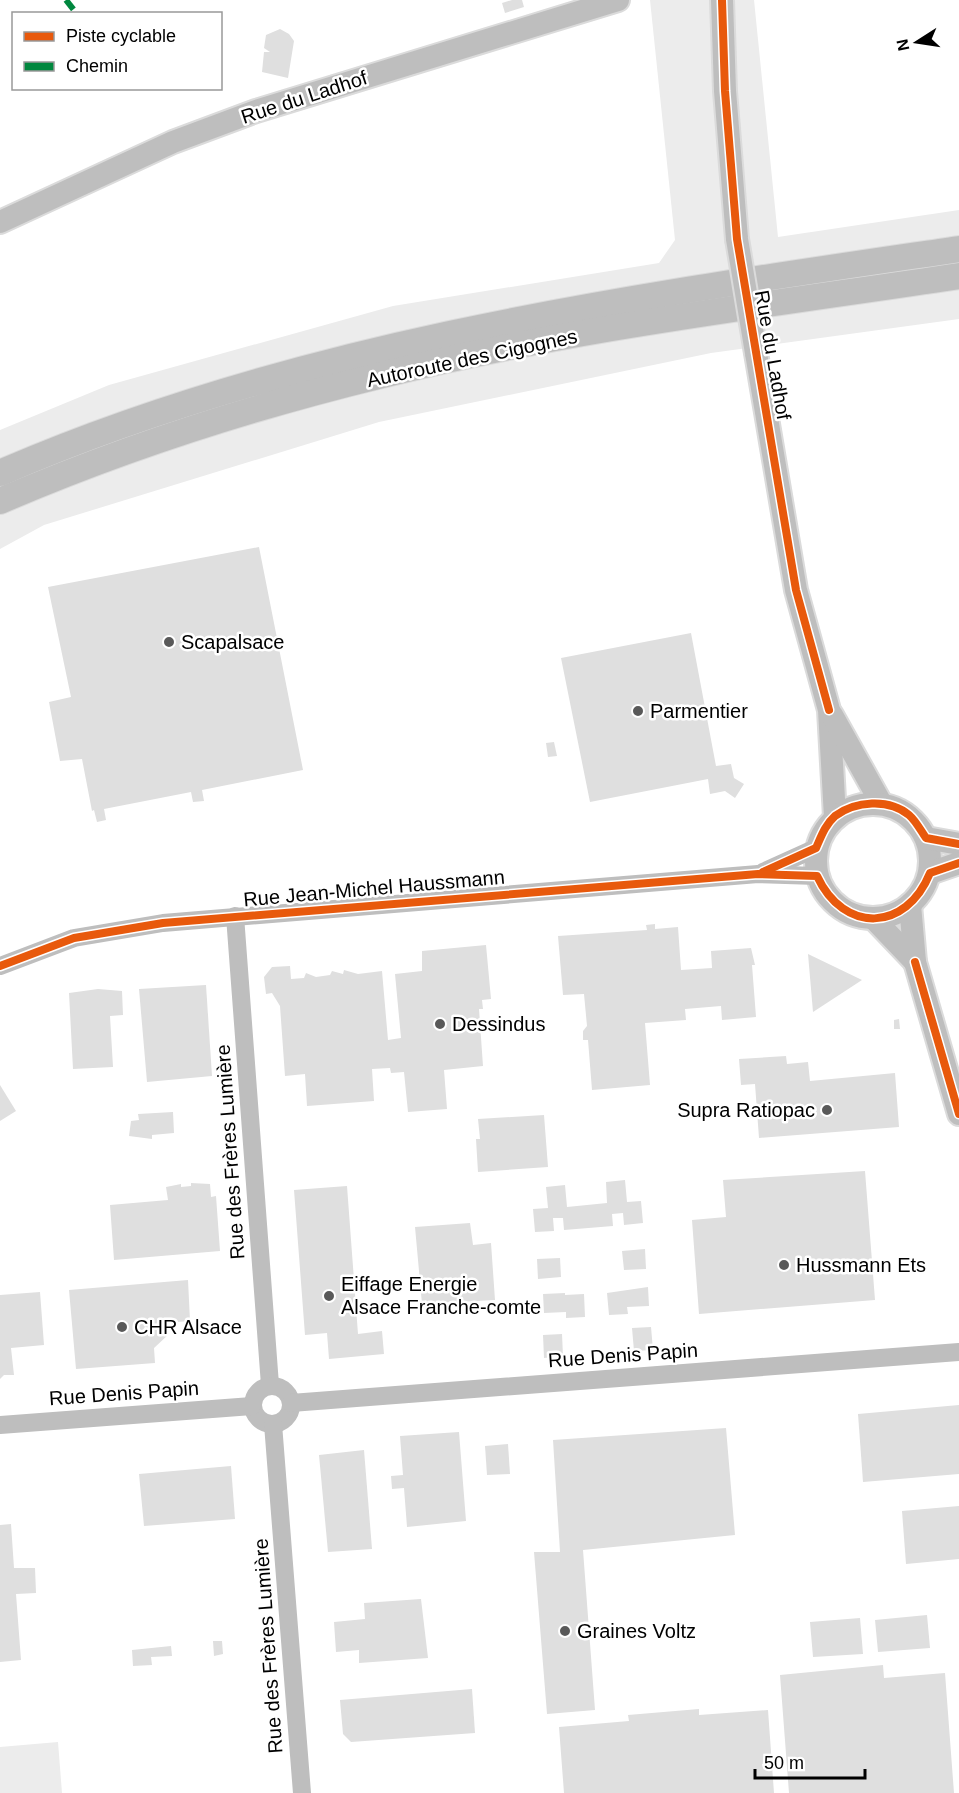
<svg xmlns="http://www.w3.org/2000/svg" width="959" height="1793" viewBox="0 0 959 1793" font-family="Helvetica,sans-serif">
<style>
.green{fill:#ececec}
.building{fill:#dfdfdf}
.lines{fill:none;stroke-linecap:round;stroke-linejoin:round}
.major-casing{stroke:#dbdbdb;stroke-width:26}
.highway-casing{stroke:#dbdbdb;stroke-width:28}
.minor{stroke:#bebebe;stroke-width:18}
.major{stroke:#bebebe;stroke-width:22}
.highway{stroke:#bebebe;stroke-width:26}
.major-bridge-casing{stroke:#dbdbdb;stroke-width:26;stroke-linecap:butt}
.major-bridge{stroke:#bebebe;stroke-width:22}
.quiet{stroke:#00873e;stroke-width:6;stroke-dasharray:12 6;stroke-linecap:butt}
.cycleway-casing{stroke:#fff;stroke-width:11}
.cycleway{stroke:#e8590c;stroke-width:8}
.poi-dot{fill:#595959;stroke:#fff;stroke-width:2}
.labels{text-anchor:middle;stroke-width:5;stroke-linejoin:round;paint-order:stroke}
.street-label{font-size:20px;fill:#000;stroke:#fff}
.poi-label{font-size:20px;fill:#000;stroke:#fff;text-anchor:start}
</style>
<rect width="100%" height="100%" fill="#fff"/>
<g class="green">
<path d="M650,0H754L778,237L959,210V319L711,353L379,422L44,525L0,549V430L109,385L393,306L659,263L675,240Z"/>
<path d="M58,1742L62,1793H0V1747Z"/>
</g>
<g class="building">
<path d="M512,0H522L524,7L505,13L502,3Z"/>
<path d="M280,29L289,34L294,41L288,78L262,72L264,52H270L264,48L266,35Z"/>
<path d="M259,547L303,770L202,790L204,801L193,802L191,792L104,809L106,820L97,822L94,810L92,811L82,759L60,761L49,702L71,697L48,587Z"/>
<path d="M691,633L716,766L731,764L734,778L744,784L735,798L725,791L710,794L708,779L590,802L561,658Z"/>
<path d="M554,742L557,756L548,757L546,743Z"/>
<path d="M655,924V929L678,927L681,970L712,968L711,951L751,948L755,965H752L756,1017L722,1020L721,1006L685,1009L686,1020L645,1023L650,1085L592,1090L588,1040H583V1031L587,1026L584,994L563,995L558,936L647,930L646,925Z"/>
<path d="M486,945L491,999L482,1000L483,1009H479L483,1066L444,1070L447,1109L408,1112L404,1072L391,1073L390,1068L372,1069L374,1101L307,1106L305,1074L285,1076L280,1006L272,993L266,994L264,977L272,967L290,966L291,979L304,978L306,973L316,977L330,975L332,971L343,974L344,970L358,974L382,971L388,1040L401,1038L395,974L422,971V951Z"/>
<path d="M808,954L862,980L813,1012Z"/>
<path d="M206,985L212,1076L147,1082L139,989Z"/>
<path d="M98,989L122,991L123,1015L110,1016L113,1067L73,1069L69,993Z"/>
<path d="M899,1019L900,1029H894V1020Z"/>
<path d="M786,1056L787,1064L808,1062L810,1081L895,1073L899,1127L759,1138L755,1084L741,1085L739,1059Z"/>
<path d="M0,1085L16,1111L0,1121Z"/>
<path d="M173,1112L174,1133L152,1135V1139L129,1136L131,1121L139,1120L138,1114Z"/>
<path d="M544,1115L548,1167L478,1172L476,1139H480L478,1119Z"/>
<path d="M865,1171L875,1300L699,1314L692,1220L726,1217L723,1180Z"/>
<path d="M625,1180L627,1202L641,1201L643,1223L624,1225L623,1213L612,1214L613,1226L564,1230L563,1218H553L554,1231L535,1232L533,1209L548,1208L546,1187L565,1185L567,1207L607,1203L606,1182Z"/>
<path d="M191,1183L210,1184L211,1197L216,1196L220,1251L114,1260L110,1205L168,1200L166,1187L181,1184V1187L191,1186Z"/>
<path d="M347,1186L358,1334L382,1331L384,1354L329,1359L327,1333L305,1335L294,1190Z"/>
<path d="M470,1223L473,1245L491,1243L495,1300L422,1304L415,1227Z"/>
<path d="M645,1249L646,1269L624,1270L622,1251Z"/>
<path d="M560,1258L561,1277L538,1279L537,1259Z"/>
<path d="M188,1280L190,1321L177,1322L167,1332L169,1334L154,1348L155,1363L76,1369L69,1290Z"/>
<path d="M648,1287L649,1306L627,1307L628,1314L609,1315L607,1293Z"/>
<path d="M40,1292L44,1345L11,1348L14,1375H4L0,1379V1295Z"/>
<path d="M565,1293V1295L584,1294L585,1317L566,1318V1312L544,1313L543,1294Z"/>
<path d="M651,1327L653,1350L634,1351L632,1328Z"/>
<path d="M562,1334L563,1356L544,1358L543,1335Z"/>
<path d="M959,1405V1474L863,1482L858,1414Z"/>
<path d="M726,1428L735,1535L583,1550L595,1710L547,1714L534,1552H560L553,1440Z"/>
<path d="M459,1432L466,1521L407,1527L404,1488L392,1489L391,1476L403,1475L400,1436Z"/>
<path d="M508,1444L510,1474L487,1475L485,1446Z"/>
<path d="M364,1450L372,1549L328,1552L319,1455Z"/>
<path d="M231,1466L235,1519L144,1526L139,1474Z"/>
<path d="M959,1506V1559L906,1564L902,1511Z"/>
<path d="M11,1524L14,1568H35L36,1593L16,1594L21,1660L0,1662V1525Z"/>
<path d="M421,1599L428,1658L359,1663V1650L336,1652L334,1622L365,1619L364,1603Z"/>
<path d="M927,1615L930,1648L878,1652L875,1620Z"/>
<path d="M860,1618L863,1654L813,1657L810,1622Z"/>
<path d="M213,1641H222L223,1654L214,1656Z"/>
<path d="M171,1646L172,1656L151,1657L152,1665L133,1666L132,1650Z"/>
<path d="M883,1665L884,1678L945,1673L954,1793H789L780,1675Z"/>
<path d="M472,1689L475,1733L351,1742L343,1734L340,1700Z"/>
<path d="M699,1709V1715L768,1710L774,1793H564L559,1727L629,1721L628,1715Z"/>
</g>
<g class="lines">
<defs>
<g id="major">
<path d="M722,0L725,91L737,239"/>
<path d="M0,222L173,142L256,111L618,0"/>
<path d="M756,353L796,590L829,710L835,817"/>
<path d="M832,715L881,803"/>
<circle cx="873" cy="861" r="57"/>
<path d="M926,838L959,844"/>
<path d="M930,873L959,863"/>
<path d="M910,905L915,962L959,1114"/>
<path d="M874,919L915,962"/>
</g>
<g id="highway">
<path d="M0,473C304,341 633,297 959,249"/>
<path d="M0,501C123,448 251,407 382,375C571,328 766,305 959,276"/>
</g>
</defs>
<use href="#major" class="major-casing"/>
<use href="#highway" class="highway-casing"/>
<g class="minor">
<path d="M763,872L816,848"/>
<path d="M235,916L270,1385"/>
<path d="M0,966L74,938L163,923L758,874L817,876"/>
<circle cx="272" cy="1405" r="19"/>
<path d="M291,1403L959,1352"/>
<path d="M273,1424L302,1793"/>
<path d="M0,1425L252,1406"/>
</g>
<use href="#major" class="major"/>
<use href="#highway" class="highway"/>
<defs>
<path id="major-bridge" d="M737,239L756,353"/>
</defs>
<use href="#major-bridge" class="major-bridge-casing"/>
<use href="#major-bridge" class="major-bridge"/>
<path class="quiet" d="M66,0L77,14"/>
<defs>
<g id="cycleway">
<path d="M722,0L725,91L737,239L796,590L829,710"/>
<path d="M763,872L816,848C821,837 825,825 835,816C855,801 889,798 909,815C916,821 921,831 926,838L959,844"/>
<path d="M915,962L959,1114"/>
<path d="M0,966L74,938L163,923L758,874L817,876C844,934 906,932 930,873L959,863"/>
</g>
</defs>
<use href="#cycleway" class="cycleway-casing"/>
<use href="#cycleway" class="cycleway"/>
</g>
<g class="poi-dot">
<circle cx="169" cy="642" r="6"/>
<circle cx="638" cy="711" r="6"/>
<circle cx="440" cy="1024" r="6"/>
<circle cx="827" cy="1110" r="6"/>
<circle cx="784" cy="1265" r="6"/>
<circle cx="329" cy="1296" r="6"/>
<circle cx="122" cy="1327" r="6"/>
<circle cx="565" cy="1631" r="6"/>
</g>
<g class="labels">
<g class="street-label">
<text transform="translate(304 97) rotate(-18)" y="7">Rue du Ladhof</text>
<text transform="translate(773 355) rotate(80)" y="7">Rue du Ladhof</text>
<text transform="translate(472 358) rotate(-12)" y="7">Autoroute des Cigognes</text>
<text transform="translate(374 888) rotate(-5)" y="7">Rue Jean-Michel Haussmann</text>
<text transform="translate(230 1152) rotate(-94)" y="7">Rue des Frères Lumière</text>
<text transform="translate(623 1355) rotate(-4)" y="7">Rue Denis Papin</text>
<text transform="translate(124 1393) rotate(-4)" y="7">Rue Denis Papin</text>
<text transform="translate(268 1646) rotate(-94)" y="7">Rue des Frères Lumière</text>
</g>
<g class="poi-label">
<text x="181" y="649">Scapalsace</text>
<text x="650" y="718">Parmentier</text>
<text x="452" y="1031">Dessindus</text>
<text x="815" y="1117" text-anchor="end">Supra Ratiopac</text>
<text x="796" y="1272">Hussmann Ets</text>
<text x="341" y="1291">Eiffage Energie<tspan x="341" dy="23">Alsace Franche-comte</tspan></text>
<text x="134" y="1334">CHR Alsace</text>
<text x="577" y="1638">Graines Voltz</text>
</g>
</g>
<rect x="12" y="12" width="210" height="78" fill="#ffffff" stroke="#999999" stroke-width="1.5"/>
<rect x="24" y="32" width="30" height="9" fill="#e8590c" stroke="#999999" stroke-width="1.5"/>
<text x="66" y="42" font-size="18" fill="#000000">Piste cyclable</text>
<rect x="24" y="62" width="30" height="9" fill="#00873e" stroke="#999999" stroke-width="1.5"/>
<text x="66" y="72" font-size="18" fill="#000000">Chemin</text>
<g transform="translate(917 42) rotate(258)" stroke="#ffffff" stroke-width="4.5" paint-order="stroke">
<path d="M0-4.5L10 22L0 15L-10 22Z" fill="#000000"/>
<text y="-9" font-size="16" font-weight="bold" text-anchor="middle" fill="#000000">N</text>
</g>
<path d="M755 1769v9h110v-9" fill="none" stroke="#000000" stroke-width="3"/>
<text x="764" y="1769" font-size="18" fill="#000000" stroke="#ffffff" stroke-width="4.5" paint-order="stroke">50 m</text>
</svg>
